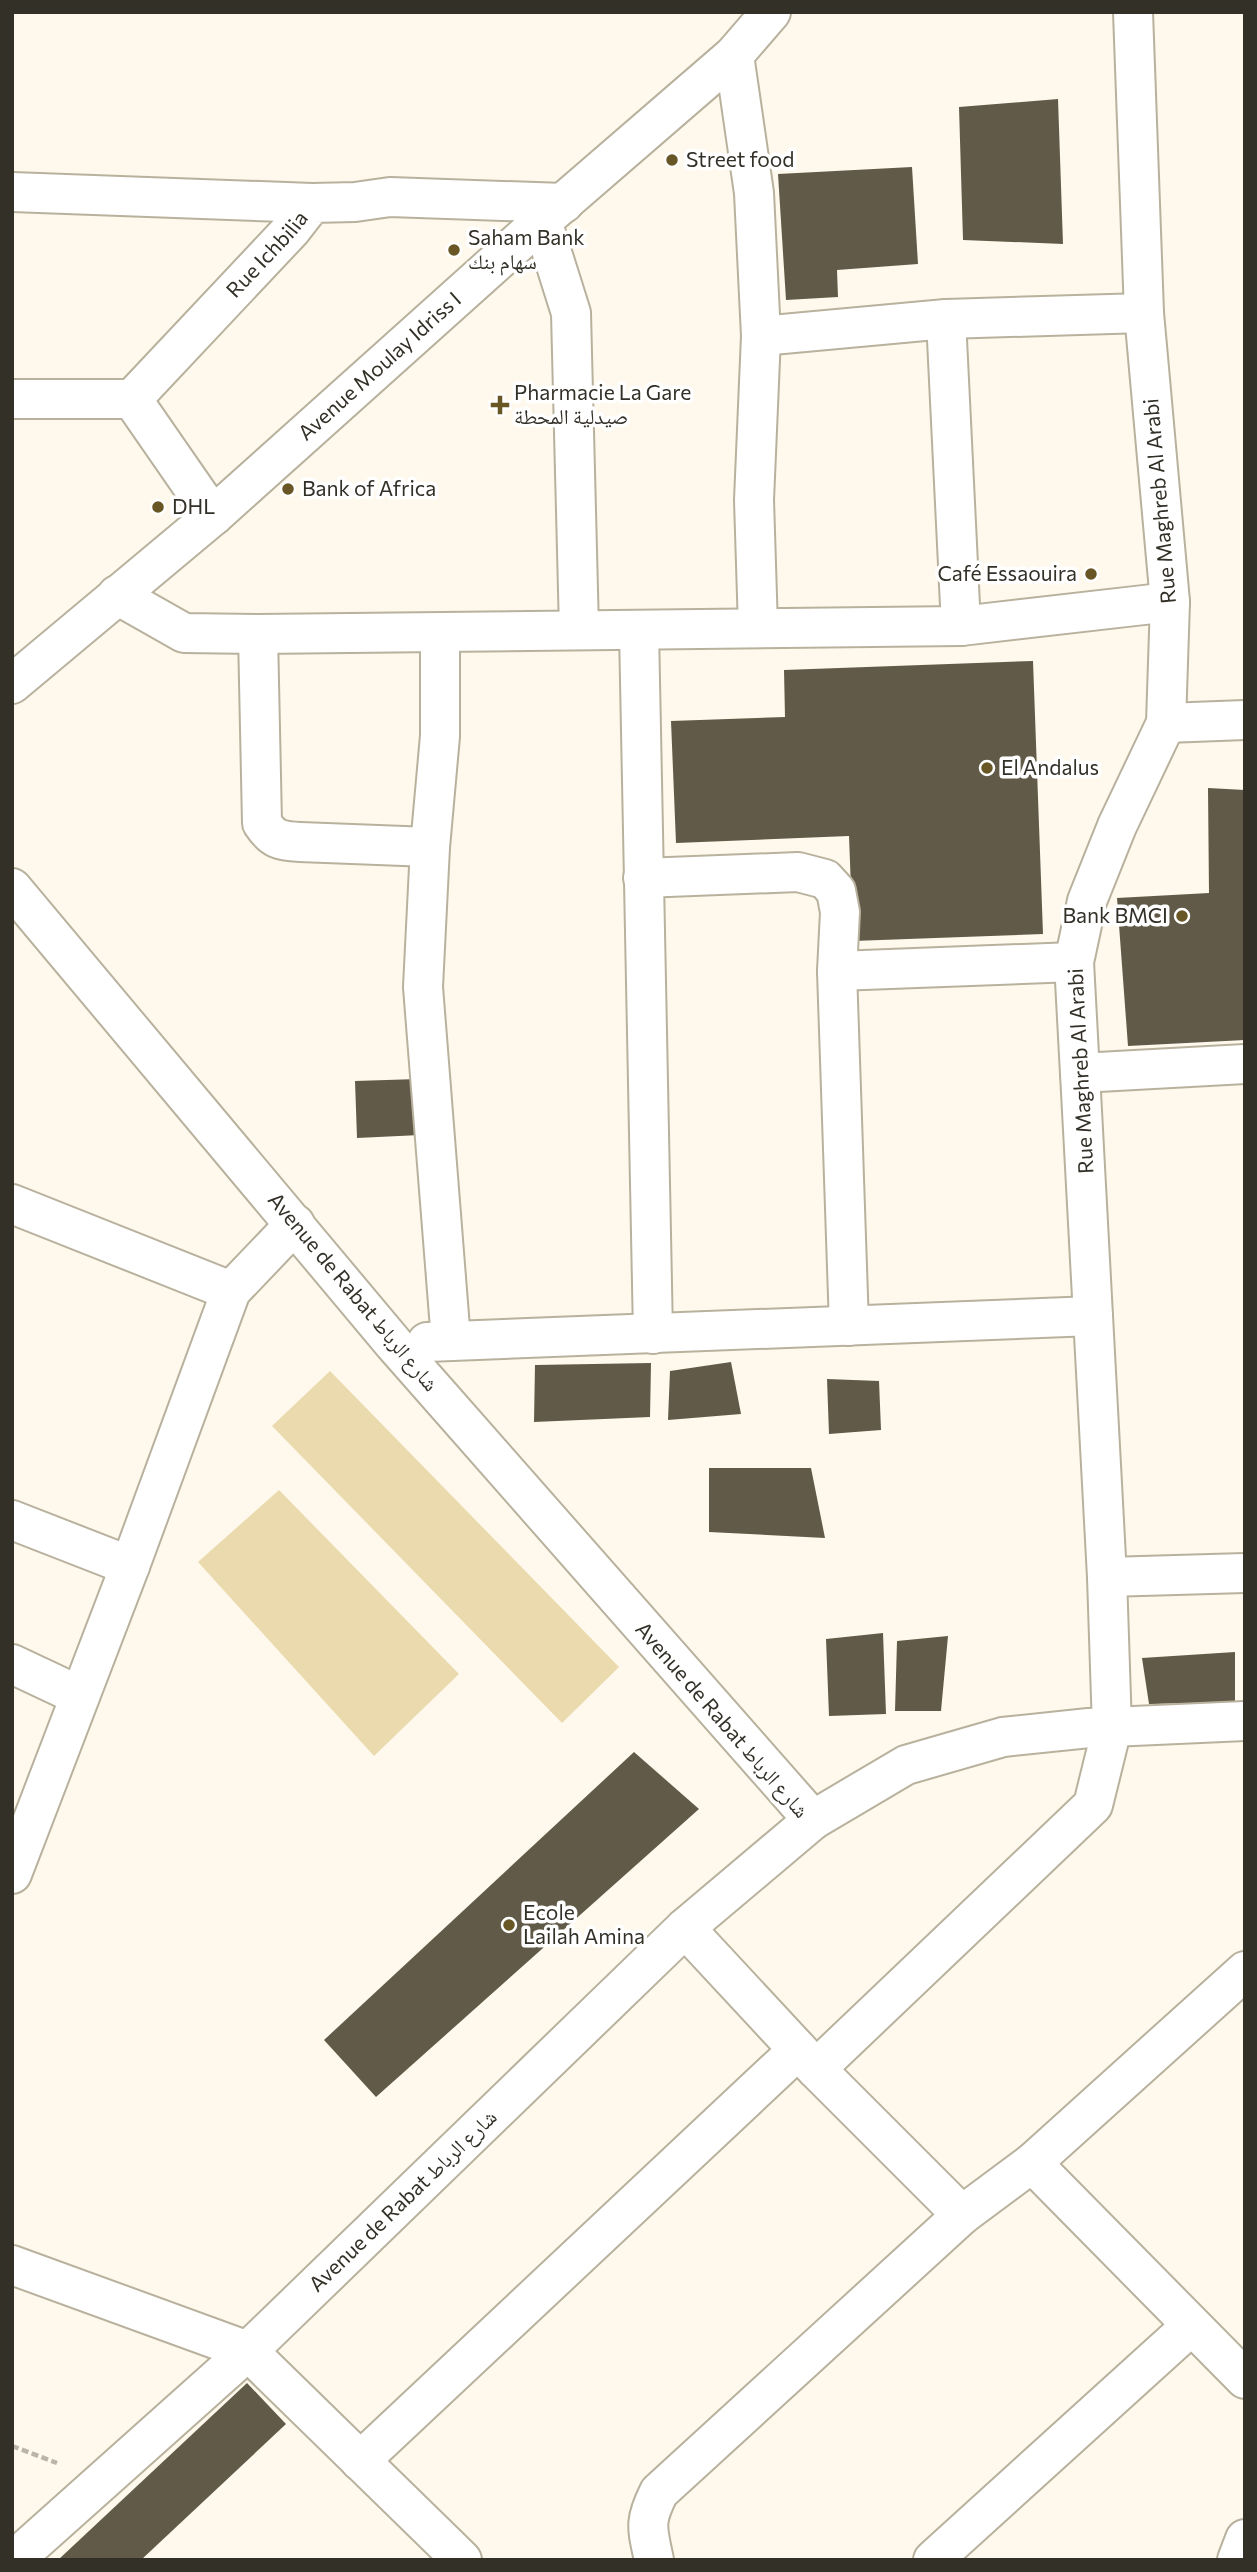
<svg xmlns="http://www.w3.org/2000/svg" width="1257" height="2572" viewBox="0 0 1257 2572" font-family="Commissioner,'Noto Naskh Arabic',sans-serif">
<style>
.green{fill:#eadaad}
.building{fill:#615a48}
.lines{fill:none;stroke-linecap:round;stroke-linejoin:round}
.minor-casing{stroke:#b8b19d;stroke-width:42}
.path{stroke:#b9b5a9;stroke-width:4.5;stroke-dasharray:7 3.5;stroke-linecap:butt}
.minor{stroke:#fff;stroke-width:38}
.poi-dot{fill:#685725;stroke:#fff;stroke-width:2.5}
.labels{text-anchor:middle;stroke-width:7;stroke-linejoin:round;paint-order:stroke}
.poi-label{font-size:21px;fill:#333028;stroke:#fff;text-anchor:start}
.street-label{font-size:21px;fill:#333028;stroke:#fff}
</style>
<rect width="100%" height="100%" fill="#fef9ec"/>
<g class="green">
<path d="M330,1371L619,1667L562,1723L272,1426Z"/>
<path d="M279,1490L459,1674L374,1756L198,1562Z"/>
</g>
<g class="building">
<path d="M1058,99L1063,244L963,240L959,107Z"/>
<path d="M912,167L918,264L837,270L838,297L786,300L778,174Z"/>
<path d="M1033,661L1043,934L853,941L849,836L676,843L671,721L785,717L784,670Z"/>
<path d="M1208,788L1245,790V1040L1128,1046L1117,898L1209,893Z"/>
<path d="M418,1079L420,1135L357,1138L355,1081Z"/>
<path d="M731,1362L741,1414L668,1420L670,1371Z"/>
<path d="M651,1363L650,1417L534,1422L535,1365Z"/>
<path d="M827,1379L879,1381L881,1430L829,1434Z"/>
<path d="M709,1468H811L825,1538L709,1532Z"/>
<path d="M883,1633L886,1714L829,1716L826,1639Z"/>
<path d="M948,1636L941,1711H895L897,1641Z"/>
<path d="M1235,1652V1702L1149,1704L1142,1658Z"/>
<path d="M634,1752L699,1809L376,2097L324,2040Z"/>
<path d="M247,2383L286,2424L141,2560H58Z"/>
</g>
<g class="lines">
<defs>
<g id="minor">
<path d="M734,55L754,193L761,336L754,500L758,628"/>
<path d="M12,192L312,203"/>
<path d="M542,221L571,313L579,630"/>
<path d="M946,319L961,626"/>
<path d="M761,336L946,319L1144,313"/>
<path id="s1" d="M12,399H132L291,230L312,203L355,202L390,197L564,203"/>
<path d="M132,399L213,516"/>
<path d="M117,595L184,633L258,634L961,626L1170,602"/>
<path d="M639,630L653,1334"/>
<path d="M440,633V736L430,847L423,987L451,1341"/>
<path d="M258,634L262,823C273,840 281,841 300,842L430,847"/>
<path id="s2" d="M12,684L213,516L542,221L734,55L771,12"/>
<path d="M1166,723L1245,720"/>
<path d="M643,878L798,872L825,879L836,891L840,912L837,971L849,1326"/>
<path d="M12,888L394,1344L813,1820L685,1928L248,2351L14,2560"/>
<path d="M837,971L1074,962"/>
<path d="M1080,1073L1245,1064"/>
<path d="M12,1204L231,1291"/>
<path d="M427,1342L1093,1316"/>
<path d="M12,1520L130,1566"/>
<path d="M1107,1577L1245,1573"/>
<path d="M12,1664L80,1696"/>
<path d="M813,1820L906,1765L1003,1737L1089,1728L1245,1721"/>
<path d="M12,1874L130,1566L231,1291L295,1224"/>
<path d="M685,1928L816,2069L962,2215L1032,2163L1245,2379"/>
<path d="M816,2069L1093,1805L1112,1728L1107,1577L1074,962L1087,901L1117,826L1166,723L1170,602L1144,313L1133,12"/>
<path d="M1032,2163L1245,1971"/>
<path d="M12,2265L248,2351L462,2560"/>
<path d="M360,2461L798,2050"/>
<path d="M654,2560C647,2527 644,2522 659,2492L962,2215"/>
<path d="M933,2560L1191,2326"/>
<path d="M1237,2560L1245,2539"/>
</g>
</defs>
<use href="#minor" class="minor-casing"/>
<path class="path" d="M12,2446L57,2463"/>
<use href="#minor" class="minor"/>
</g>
<g class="poi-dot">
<circle cx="672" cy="160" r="7"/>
<circle cx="454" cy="250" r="7"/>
<path d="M496.5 394.5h7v7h7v7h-7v7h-7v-7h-7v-7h7z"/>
<circle cx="288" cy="489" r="7"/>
<circle cx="158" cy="507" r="7"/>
<circle cx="1091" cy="574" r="7"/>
<circle cx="987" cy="768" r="7"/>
<circle cx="1182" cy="916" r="7"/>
<circle cx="509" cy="1925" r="7"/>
</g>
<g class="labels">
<g class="poi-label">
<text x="686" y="167">Street food</text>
<text x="468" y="245">Saham Bank<tspan x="468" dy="24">سهام بنك</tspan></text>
<text x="514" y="400">Pharmacie La Gare<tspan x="514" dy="24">صيدلية المحطة</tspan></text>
<text x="302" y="496">Bank of Africa</text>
<text x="172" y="514">DHL</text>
<text x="1077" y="581" text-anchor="end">Café Essaouira</text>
<text x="1001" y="775">El Andalus</text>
<text x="1168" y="923" text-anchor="end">Bank BMCI</text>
<text x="523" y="1920">Ecole<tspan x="523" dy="24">Lailah Amina</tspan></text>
</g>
<g class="street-label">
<text dy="7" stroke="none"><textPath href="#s1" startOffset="318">Rue Ichbilia</textPath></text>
<text dy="7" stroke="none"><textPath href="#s2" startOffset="486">Avenue Moulay Idriss I</textPath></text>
<text transform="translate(1160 501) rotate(-95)" y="7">Rue Maghreb Al Arabi</text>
<text transform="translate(1081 1071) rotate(-93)" y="7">Rue Maghreb Al Arabi</text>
<text transform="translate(353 1292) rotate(50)" y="7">Avenue de Rabat شارع الرباط</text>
<text transform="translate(722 1720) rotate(49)" y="7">Avenue de Rabat شارع الرباط</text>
<text transform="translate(403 2201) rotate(-44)" y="7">Avenue de Rabat شارع الرباط</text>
</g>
</g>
<rect width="1257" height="2572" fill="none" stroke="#333028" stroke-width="28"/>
</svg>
